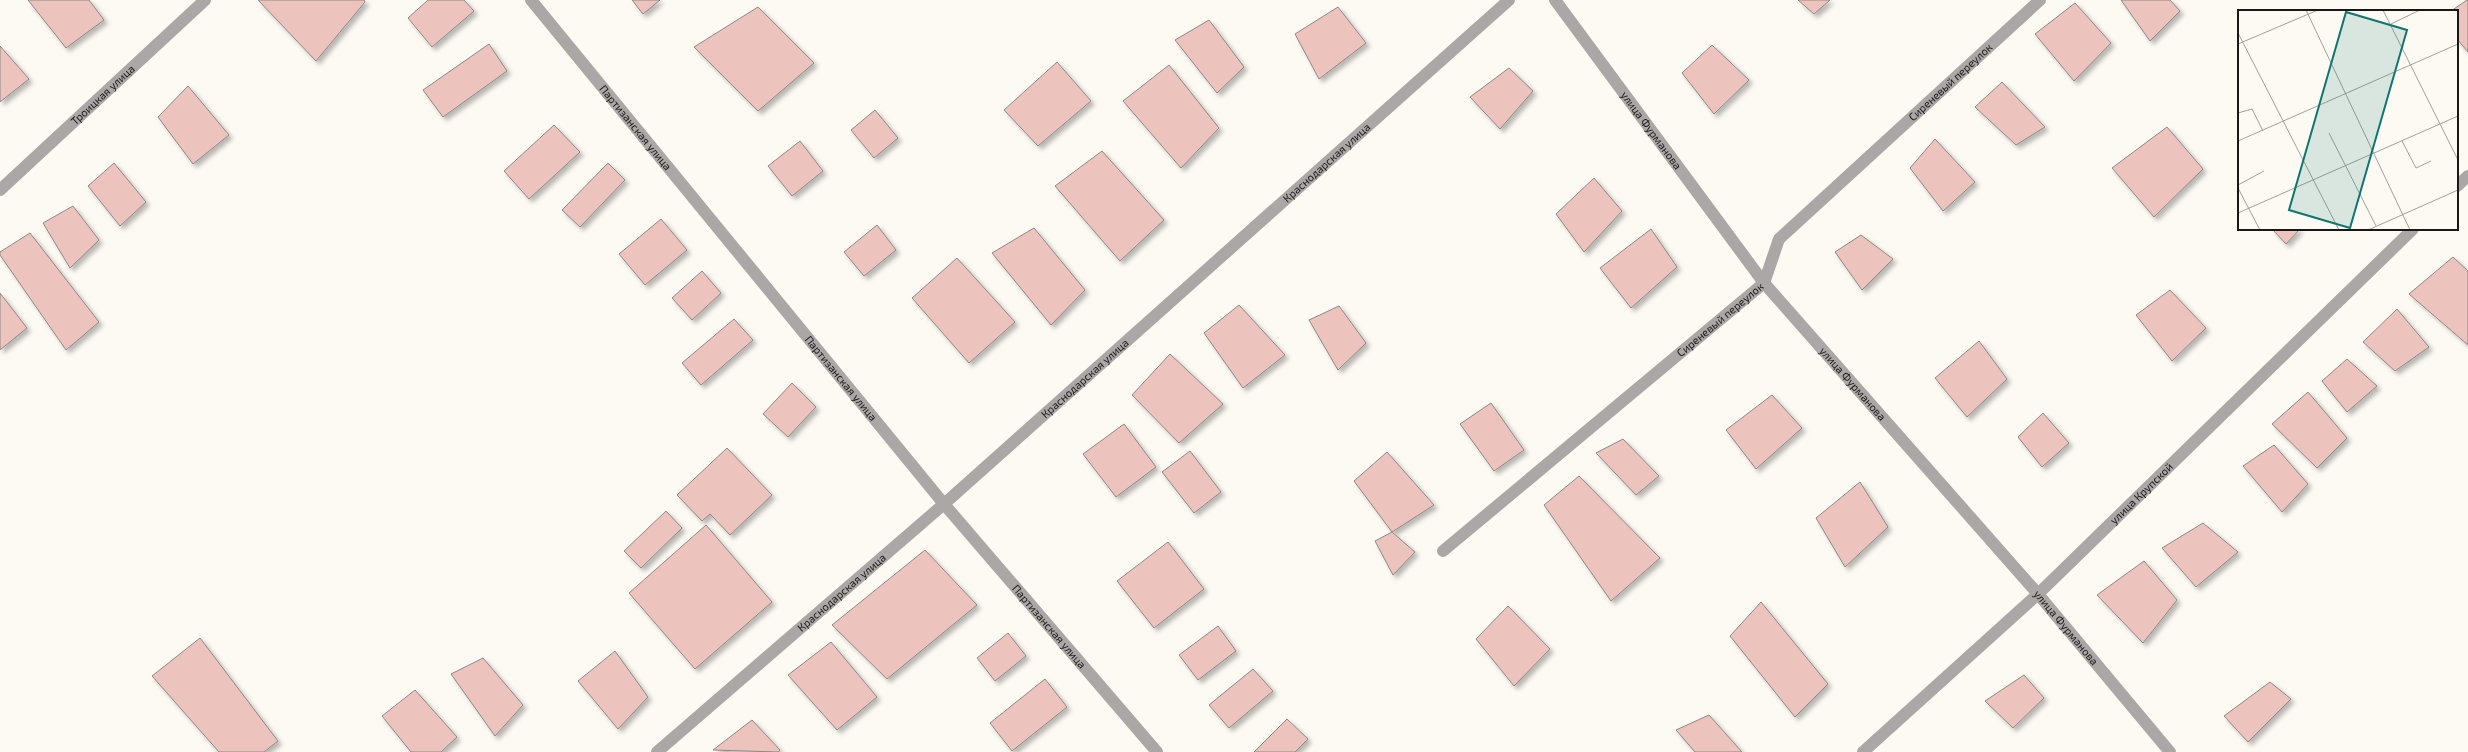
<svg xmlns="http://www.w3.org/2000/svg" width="2468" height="752" viewBox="0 0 2468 752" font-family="'Exo 2',sans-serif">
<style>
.building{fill:#ecc4bd;stroke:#8f8786;filter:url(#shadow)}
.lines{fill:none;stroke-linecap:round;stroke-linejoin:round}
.minor{stroke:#aba7a7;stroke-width:12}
.tertiary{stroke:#aba7a7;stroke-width:12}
.labels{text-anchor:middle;stroke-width:4;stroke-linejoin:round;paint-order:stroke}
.street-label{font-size:11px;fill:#191816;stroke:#fff}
.inset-road{fill:none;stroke:#a2a09b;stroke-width:1}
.view{fill:#0f766e;fill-opacity:0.15;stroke:#0f766e;stroke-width:2}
.inset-edge{fill:none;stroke:#191816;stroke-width:2}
</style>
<defs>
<filter id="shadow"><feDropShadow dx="3.5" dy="3.5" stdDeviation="2" flood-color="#0004"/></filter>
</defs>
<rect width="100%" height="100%" fill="#fdfaf4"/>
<g class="building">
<path d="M28,0H89L104,20L66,48Z"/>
<path d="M258,0H364L365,2L316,61Z"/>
<path d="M428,0H464L474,11L432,47L408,18Z"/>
<path d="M632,0H660L643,14Z"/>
<path d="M1798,0H1830L1814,14Z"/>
<path d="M2121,0H2170L2180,11L2150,41Z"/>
<path d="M2467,0H2468V52L2457,39V11H2451Z"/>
<path d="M2075,3L2111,43L2074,81L2035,34Z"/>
<path d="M758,7L814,63L758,111L694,47Z"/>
<path d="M1338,7L1366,43L1319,79L1295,34Z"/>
<path d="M1209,20L1244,67L1217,93L1175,40Z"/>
<path d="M489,44L507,71L443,117L423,90Z"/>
<path d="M1712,45L1749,80L1714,114L1682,73Z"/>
<path d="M0,46L29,79L0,102Z"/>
<path d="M1057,62L1091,101L1038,146L1004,110Z"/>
<path d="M1169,65L1219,128L1181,168L1123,101Z"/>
<path d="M1509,68L1533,91L1500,129L1470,97Z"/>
<path d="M2002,82L2045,127L2016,145L1975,107Z"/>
<path d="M188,86L229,135L193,164L158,117Z"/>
<path d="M875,110L898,138L874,158L851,130Z"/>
<path d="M554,125L580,152L529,199L504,171Z"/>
<path d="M2167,127L2203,169L2154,217L2112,168Z"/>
<path d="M1935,139L1975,182L1943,211L1910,168Z"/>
<path d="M800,141L823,171L792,196L768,166Z"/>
<path d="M1102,151L1164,220L1120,261L1055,186Z"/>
<path d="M114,163L146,202L120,226L88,186Z"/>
<path d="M608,163L625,180L580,227L562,210Z"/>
<path d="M1594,178L1622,211L1584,252L1556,214Z"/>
<path d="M73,206L99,240L70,268L43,223Z"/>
<path d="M661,219L687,250L645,285L619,254Z"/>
<path d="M877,225L896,250L864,276L844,252Z"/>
<path d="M1034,228L1085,290L1051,325L992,253Z"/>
<path d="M1651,229L1677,267L1631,308L1600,268Z"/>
<path d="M2272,229H2300L2286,244Z"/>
<path d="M30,233L99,322L66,350L0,255V252Z"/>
<path d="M1861,235L1893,259L1862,290L1835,252Z"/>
<path d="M2453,257L2468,271V345L2409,294Z"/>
<path d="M957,258L1015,322L969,363L912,298Z"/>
<path d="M702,271L721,293L692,320L672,298Z"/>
<path d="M2170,290L2206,328L2172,361L2136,315Z"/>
<path d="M0,293L27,328L0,350Z"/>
<path d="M1239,305L1285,355L1243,388L1204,333Z"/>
<path d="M1339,306L1366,343L1338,370L1309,320Z"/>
<path d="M2397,309L2429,347L2395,371L2363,342Z"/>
<path d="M734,319L753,340L701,385L682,363Z"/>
<path d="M1979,341L2007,379L1967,417L1935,378Z"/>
<path d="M1170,354L1223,404L1179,443L1132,395Z"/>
<path d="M2347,359L2377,386L2347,412L2322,381Z"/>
<path d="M792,383L816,407L788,437L763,414Z"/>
<path d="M2308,392L2347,438L2317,468L2272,424Z"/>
<path d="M1772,395L1802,428L1756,469L1726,430Z"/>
<path d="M1491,403L1524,450L1494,471L1460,424Z"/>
<path d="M2043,413L2069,443L2042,467L2018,437Z"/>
<path d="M1124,424L1156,467L1116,497L1083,454Z"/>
<path d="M1623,439L1659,476L1636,495L1596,453Z"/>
<path d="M2274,445L2308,484L2282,512L2243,466Z"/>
<path d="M727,448L772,495L730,535L710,514L702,521L677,495Z"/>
<path d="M1190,451L1221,492L1194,513L1162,472Z"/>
<path d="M1387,452L1434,505L1392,532L1354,481Z"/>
<path d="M1579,476L1660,558L1611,601L1544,505Z"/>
<path d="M1860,482L1888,527L1845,567L1816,518Z"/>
<path d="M666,511L682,528L641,568L624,551Z"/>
<path d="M2203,523L2238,552L2196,587L2162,548Z"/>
<path d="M706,525L772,602L695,669L629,593Z"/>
<path d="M1392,532L1415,552L1393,575L1375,541Z"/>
<path d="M1168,542L1204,589L1154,628L1117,581Z"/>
<path d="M925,550L977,605L887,679L832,625Z"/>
<path d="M2144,561L2177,600L2143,643L2097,595Z"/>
<path d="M1761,602L1828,684L1795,717L1730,636Z"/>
<path d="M1508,606L1550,649L1514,686L1476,639Z"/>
<path d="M1218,626L1236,651L1198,680L1179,655Z"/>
<path d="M1008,633L1026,656L995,681L977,658Z"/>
<path d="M200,638L278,741L264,752H219L152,676Z"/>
<path d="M831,642L877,697L837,730L788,675Z"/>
<path d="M615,651L648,697L618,729L578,681Z"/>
<path d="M483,658L523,705L495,736L451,674Z"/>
<path d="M1253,669L1273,691L1229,728L1209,705Z"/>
<path d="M2024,675L2044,698L2013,728L1985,701Z"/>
<path d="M1045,679L1067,707L1012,751L990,723Z"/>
<path d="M2270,682L2291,699L2248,742L2224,716Z"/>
<path d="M415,690L457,737L441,752H411L382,716Z"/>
<path d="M1709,715L1742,752H1695L1676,730Z"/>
<path d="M1287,719L1308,739L1295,752H1254Z"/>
<path d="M752,720L780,750L778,752L713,750Z"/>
</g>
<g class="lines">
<g class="minor">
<path id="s1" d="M1555,0L1764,283L2038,594L2170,752"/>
<path d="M2457,186L2468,176"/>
<path id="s2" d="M0,190L205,0"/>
<path id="s3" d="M1443,551L1764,283L1779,239L2040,0"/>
<path id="s4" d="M657,752L944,504L1509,0"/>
<path id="s5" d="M1863,752L2038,594L2413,229"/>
</g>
<path class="tertiary" id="s6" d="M531,0L944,504L1157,752"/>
</g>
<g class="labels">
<g class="street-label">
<text dy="4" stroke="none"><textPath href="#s3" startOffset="697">Сиреневый переулок</textPath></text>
<text dy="4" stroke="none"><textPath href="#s2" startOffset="140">Троицкая улица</textPath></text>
<text dy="4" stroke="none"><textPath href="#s6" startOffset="165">Партизанская улица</textPath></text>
<text dy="4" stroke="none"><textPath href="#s1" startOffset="162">улица Фурманова</textPath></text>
<text dy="4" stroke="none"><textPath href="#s4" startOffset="892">Краснодарская улица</textPath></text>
<text dy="4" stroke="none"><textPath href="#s3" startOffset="361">Сиреневый переулок</textPath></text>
<text dy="4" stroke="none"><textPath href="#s6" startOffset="489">Партизанская улица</textPath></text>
<text dy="4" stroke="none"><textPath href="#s4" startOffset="568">Краснодарская улица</textPath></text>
<text dy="4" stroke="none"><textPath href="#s1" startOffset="486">улица Фурманова</textPath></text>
<text dy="4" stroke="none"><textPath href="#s5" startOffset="380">улица Крупской</textPath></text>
<text dy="4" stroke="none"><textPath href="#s4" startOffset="244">Краснодарская улица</textPath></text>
<text dy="4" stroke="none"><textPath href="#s6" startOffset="813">Партизанская улица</textPath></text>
<text dy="4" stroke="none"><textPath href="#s1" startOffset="810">улица Фурманова</textPath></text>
</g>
</g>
<g transform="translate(2238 10)">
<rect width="220" height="220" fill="#fdfaf4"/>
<path class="inset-road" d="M68,0L172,220M145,0L220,150M153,14L182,0M0,23L101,220M0,34L80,0M0,103L14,99L25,121M91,123L138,216M0,131L220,34M164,131L178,158L193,151M0,175L26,161M0,178L22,220M0,203L220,106M130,220L220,180"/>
<path class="view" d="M108,2L169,20L112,218L51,200Z"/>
<rect width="220" height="220" class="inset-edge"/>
</g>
</svg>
